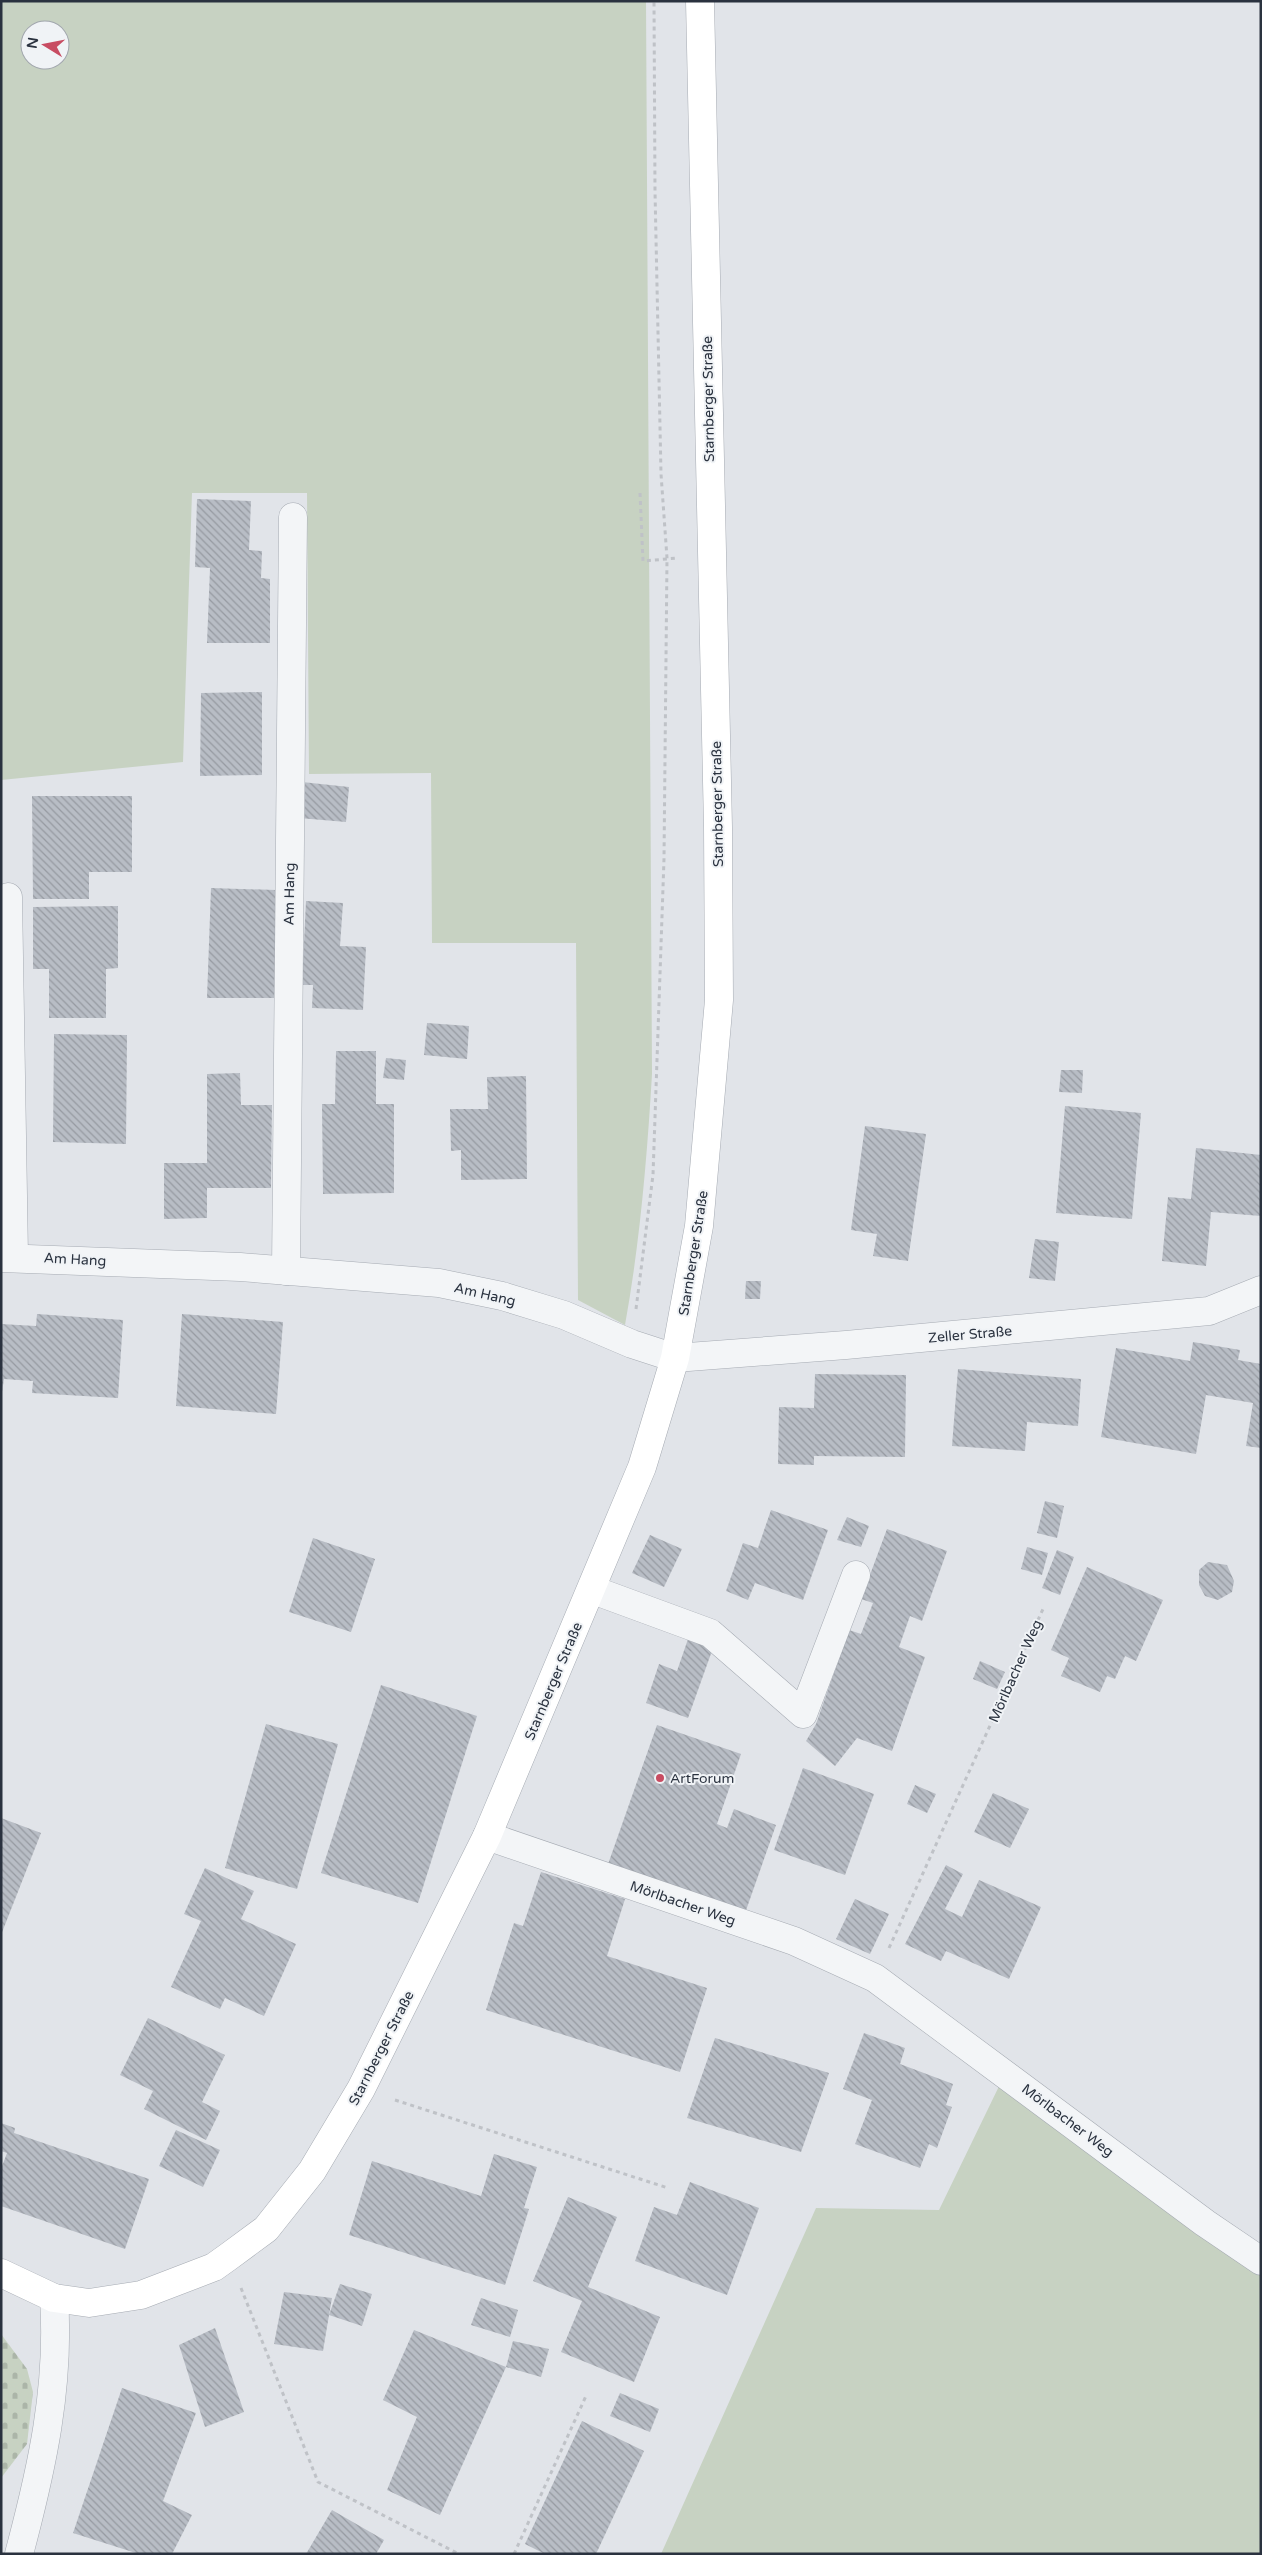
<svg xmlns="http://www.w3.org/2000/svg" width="1262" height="2555" viewBox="0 0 1262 2555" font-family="'Varela Round',sans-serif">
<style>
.green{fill:#c7d2c2;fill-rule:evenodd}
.cemetery{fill:url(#cemetery-stones)}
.building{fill:url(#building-back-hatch)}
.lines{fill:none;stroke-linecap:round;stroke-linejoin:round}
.minor-casing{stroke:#a6abb3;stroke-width:29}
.secondary-casing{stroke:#a6abb3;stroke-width:29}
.path{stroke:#bfc2c7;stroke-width:3;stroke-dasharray:4 4;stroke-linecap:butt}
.minor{stroke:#f3f5f7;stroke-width:28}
.secondary{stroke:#fff;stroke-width:28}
.poi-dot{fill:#c84c62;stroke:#f0f3f6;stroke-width:2}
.labels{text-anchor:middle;stroke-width:4;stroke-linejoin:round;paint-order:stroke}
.street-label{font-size:14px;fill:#2a323f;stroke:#f0f3f6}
.poi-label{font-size:14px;fill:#2a323f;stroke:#f0f3f6;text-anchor:start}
</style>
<defs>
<pattern id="cemetery-stones" width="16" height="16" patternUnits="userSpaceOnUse" patternTransform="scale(1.25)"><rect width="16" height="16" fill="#c7d2c2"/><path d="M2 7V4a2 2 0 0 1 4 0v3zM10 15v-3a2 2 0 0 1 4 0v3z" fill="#abb5a8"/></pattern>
<pattern id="building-back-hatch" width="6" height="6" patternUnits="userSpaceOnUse" patternTransform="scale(1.25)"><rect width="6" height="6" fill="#b8bdc5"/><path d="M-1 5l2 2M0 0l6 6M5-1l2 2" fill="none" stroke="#969aa1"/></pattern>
</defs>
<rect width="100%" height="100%" fill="#e1e4e9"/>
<g class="green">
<path d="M1,1H646L652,1074C647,1159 640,1242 625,1325L578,1300L576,943H432L431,773L309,774L307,493H192L183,762L1,780ZM30,30H60V60H30Z"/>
<path d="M1003,2078L1261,2272V2554H661L816,2208L939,2210Z"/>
</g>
<path class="cemetery" d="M1,2334L27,2369L33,2392L27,2444L1,2478Z"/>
<g class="building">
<path d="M197,499L251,501L249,550L262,551L261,578L270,579V643H207L210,568L195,567Z"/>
<path d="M262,692V775L200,776L201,693Z"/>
<path d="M302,782L349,787L346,822L299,818Z"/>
<path d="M32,796H132V872H89V899H33Z"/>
<path d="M211,888L276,890V998H207Z"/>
<path d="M306,901L343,903L340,946L366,947L363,1010L312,1008L313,985H302Z"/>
<path d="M118,906V968L106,969V1018H49V969H33V907Z"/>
<path d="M427,1023L469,1026L467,1059L424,1055Z"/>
<path d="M54,1034L127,1035L126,1144L53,1142Z"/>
<path d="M336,1051H376V1104H394V1193L323,1194L322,1104H335Z"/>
<path d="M386,1058L406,1060L404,1080L383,1078Z"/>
<path d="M1061,1070H1083L1082,1093L1059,1092Z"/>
<path d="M240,1073L241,1105H272L271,1188H207V1218L164,1219V1163H207V1074Z"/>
<path d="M526,1076L527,1179L461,1180V1150L451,1151L450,1109H488L487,1077Z"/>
<path d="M1065,1106L1141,1113L1132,1219L1056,1213Z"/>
<path d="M865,1126L926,1134L908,1261L873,1256L877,1234L851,1230Z"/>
<path d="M1196,1148L1261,1155V1216L1211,1212L1206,1266L1162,1261L1168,1197L1191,1199Z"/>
<path d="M1035,1239L1059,1242L1055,1281L1029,1278Z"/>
<path d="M746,1281H761L760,1299H745Z"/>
<path d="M37,1314L123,1320L118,1398L32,1393L33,1381L4,1379L1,1398V1324L36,1326Z"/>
<path d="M182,1314L283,1322L276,1414L176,1406Z"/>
<path d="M1193,1342L1240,1350L1238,1360L1261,1364V1448L1246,1446L1253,1403L1206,1395L1196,1454L1101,1437L1116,1348L1190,1361Z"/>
<path d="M958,1369L1081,1379L1078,1426L1027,1422L1025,1451L952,1446Z"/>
<path d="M815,1374L906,1375L905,1457L814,1456V1465L778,1464L779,1407L814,1408Z"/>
<path d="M1045,1501L1064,1506L1057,1538L1037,1533Z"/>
<path d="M771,1510L828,1530L803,1600L755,1583L748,1600L726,1591L743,1543L758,1548Z"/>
<path d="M847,1517L869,1526L861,1547L837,1540Z"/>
<path d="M887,1529L947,1551L922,1621L910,1616L899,1647L925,1657L892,1751L857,1738L835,1766L806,1741L816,1724L849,1630L861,1634L873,1603L861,1599Z"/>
<path d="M650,1535L682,1549L664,1587L632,1573Z"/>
<path d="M313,1538L375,1559L351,1632L289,1612Z"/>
<path d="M1027,1547L1048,1553L1042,1575L1021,1569Z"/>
<path d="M1057,1550L1074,1557L1060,1595L1042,1588Z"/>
<path d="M1208,1562L1227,1565L1234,1581L1232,1592L1218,1600L1205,1596L1199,1585V1570Z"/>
<path d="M1087,1567L1163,1600L1136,1661L1125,1656L1115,1679L1107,1676L1100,1692L1061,1676L1069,1658L1051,1650Z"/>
<path d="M688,1639L713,1648L688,1718L646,1703L659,1664L677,1671Z"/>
<path d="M980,1661L1005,1672L997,1689L973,1679Z"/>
<path d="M381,1685L477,1716L418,1903L321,1873Z"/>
<path d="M266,1724L338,1744L297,1889L225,1868Z"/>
<path d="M657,1725L741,1754L717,1824L727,1828L734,1809L776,1825L744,1916L607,1867Z"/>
<path d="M803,1768L874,1794L845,1875L774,1850Z"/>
<path d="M915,1785L936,1794L927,1813L907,1804Z"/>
<path d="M993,1793L1029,1809L1010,1848L974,1832Z"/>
<path d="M1,1818L41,1833L1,1935Z"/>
<path d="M946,1865L963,1874L945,1909L962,1917L979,1880L1041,1907L1009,1979L946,1951L941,1961L905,1944Z"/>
<path d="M205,1868L254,1891L241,1919L296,1944L264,2016L225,1998L220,2009L171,1987L201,1921L184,1914Z"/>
<path d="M541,1872L625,1899L607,1956L707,1988L680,2072L486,2010L514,1923L523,1926Z"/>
<path d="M855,1899L889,1914L870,1954L836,1939Z"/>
<path d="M148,2018L225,2055L202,2102L220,2111L206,2140L144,2109L153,2091L120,2075Z"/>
<path d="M864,2033L905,2048L900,2064L953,2084L946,2105L952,2107L937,2148L929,2144L920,2168L855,2144L872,2100L843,2089Z"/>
<path d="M715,2038L829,2073L801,2152L687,2118Z"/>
<path d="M1,2123L15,2128L14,2133L149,2179L125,2249L1,2206V2169L7,2153L1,2151Z"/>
<path d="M176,2130L220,2150L203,2187L159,2166Z"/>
<path d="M494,2154L537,2167L524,2208L529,2209L505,2285L349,2235L372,2161L481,2196Z"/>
<path d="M690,2182L759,2208L727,2295L635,2261L654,2207L677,2215Z"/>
<path d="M568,2197L617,2217L588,2287L660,2317L634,2382L561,2352L582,2301L533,2281Z"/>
<path d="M340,2284L372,2294L362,2326L329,2315L323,2351L274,2344L284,2292L332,2298L329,2315Z"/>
<path d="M481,2298L518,2310L510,2337L471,2325Z"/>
<path d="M215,2328L244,2412L205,2427L179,2345Z"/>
<path d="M414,2330L506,2367L440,2515L387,2490L417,2417L383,2400Z"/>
<path d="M513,2341L549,2349L541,2377L506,2367Z"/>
<path d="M122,2388L196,2413L163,2501L192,2515L172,2554H139L73,2533Z"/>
<path d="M620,2393L659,2409L650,2432L610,2416Z"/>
<path d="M582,2421L644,2451L596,2554H545L525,2544Z"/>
<path d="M332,2510L384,2540L376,2554H306Z"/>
</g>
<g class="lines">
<defs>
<g id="minor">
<path d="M8,897L14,1256"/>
<path d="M1,1258L240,1267L439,1283L502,1296L564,1315L632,1344L675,1358L846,1345L1209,1311L1261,1290"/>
<path d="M286,1271L293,517"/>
<path d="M593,1590L710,1633L803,1714L856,1575"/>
<path d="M487,1836L794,1941L875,1978L1205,2223L1261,2261"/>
<path d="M19,2554C42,2468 60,2387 54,2298"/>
</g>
<path id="secondary" d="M1,2273L54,2298L89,2303L141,2295L214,2267L228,2257L266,2229L312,2171L361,2089L487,1836L642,1467L675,1358L699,1226L719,1000L718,827L700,1"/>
</defs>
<use href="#minor" class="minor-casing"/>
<use href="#secondary" class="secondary-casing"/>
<g class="path">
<path d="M640,493L643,561L678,558"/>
<path d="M636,1309L653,1175L664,859L667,558L661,474L655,191L654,1"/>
<path d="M889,1948L1043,1609"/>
<path d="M395,2100L668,2188"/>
<path d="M241,2288L318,2482L459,2554"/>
<path d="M514,2554L586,2396"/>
</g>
<use href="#minor" class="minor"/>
<use href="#secondary" class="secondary"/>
</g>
<circle class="poi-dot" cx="660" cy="1778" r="5"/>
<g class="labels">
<g class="street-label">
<text transform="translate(708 399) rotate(-91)" y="5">Starnberger Straße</text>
<text transform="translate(717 804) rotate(-91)" y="5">Starnberger Straße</text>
<text transform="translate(289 894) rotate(-89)" y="5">Am Hang</text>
<text transform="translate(693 1253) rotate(-81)" y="5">Starnberger Straße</text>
<text transform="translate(75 1259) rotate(3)" y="5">Am Hang</text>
<text transform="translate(485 1294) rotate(13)" y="5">Am Hang</text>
<text transform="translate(970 1334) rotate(-5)" y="5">Zeller Straße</text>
<text transform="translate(1015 1671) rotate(-66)" y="5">Mörlbacher Weg</text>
<text transform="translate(553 1681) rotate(-67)" y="5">Starnberger Straße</text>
<text transform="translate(683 1903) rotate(19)" y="5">Mörlbacher Weg</text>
<text transform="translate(381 2048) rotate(-63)" y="5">Starnberger Straße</text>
<text transform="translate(1068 2120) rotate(37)" y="5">Mörlbacher Weg</text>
</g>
<g class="poi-label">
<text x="670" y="1783">ArtForum</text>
</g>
</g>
<rect width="1262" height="2555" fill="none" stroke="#2a323f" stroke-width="5"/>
<g transform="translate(45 45) rotate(280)"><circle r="24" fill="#f0f3f6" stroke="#a1a6ad"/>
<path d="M0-4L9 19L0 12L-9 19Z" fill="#c84c62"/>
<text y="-8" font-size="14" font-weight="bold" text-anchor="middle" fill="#2a323f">N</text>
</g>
</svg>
